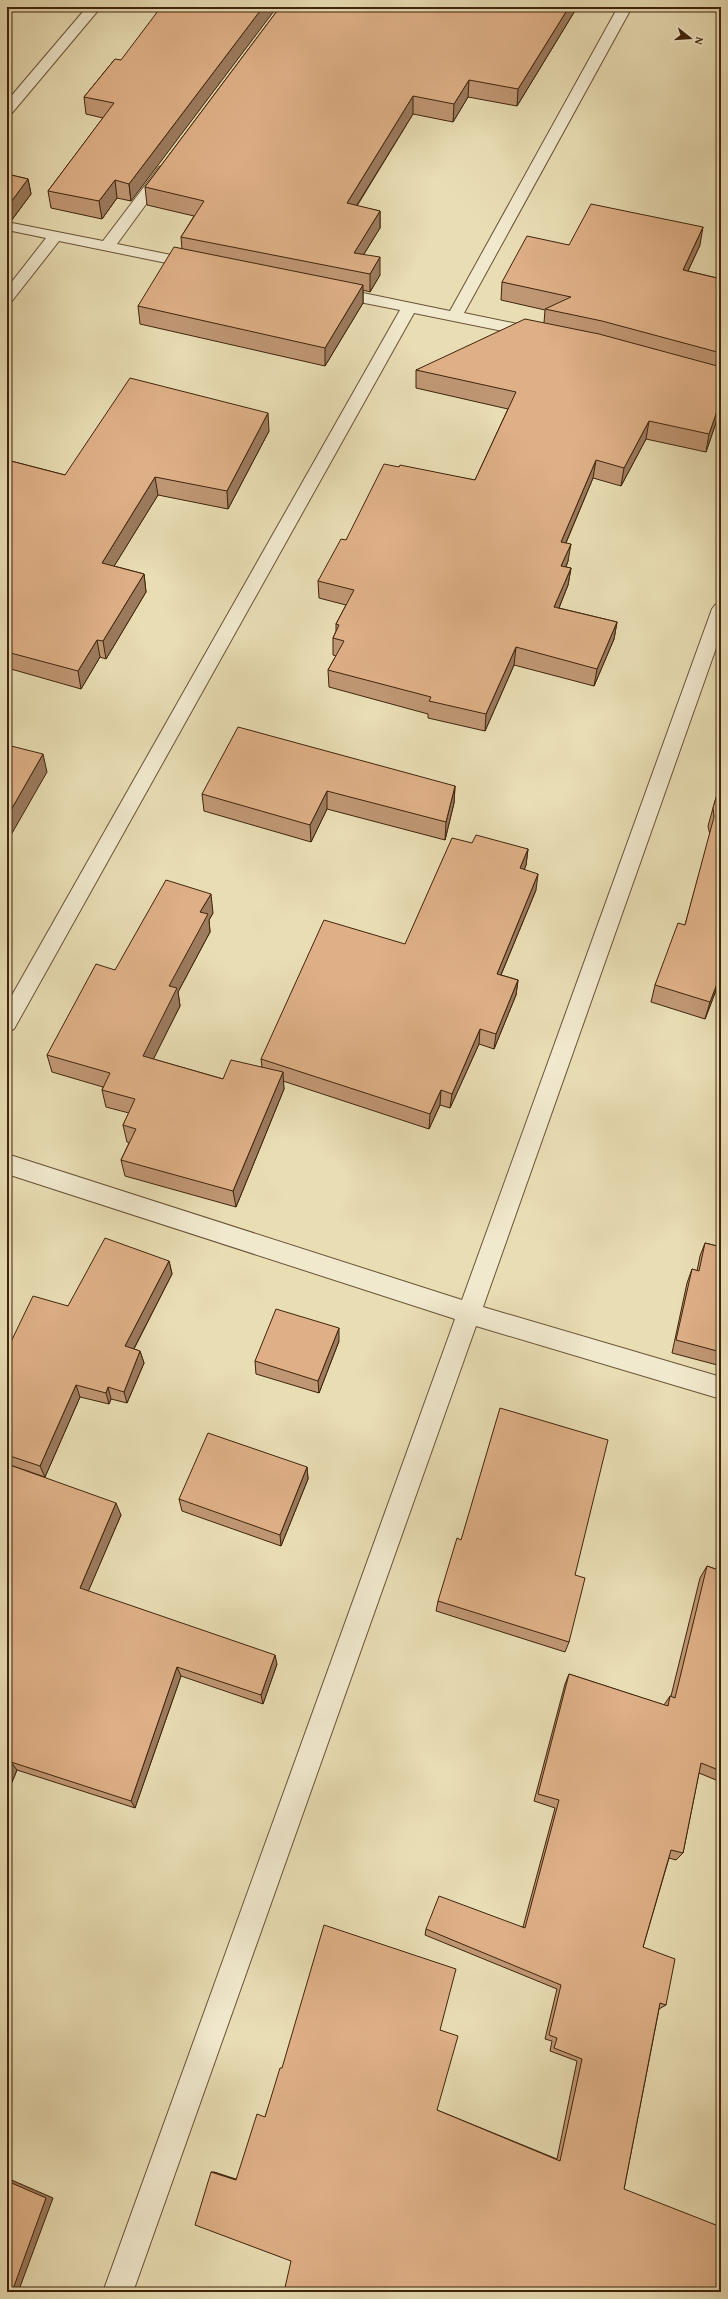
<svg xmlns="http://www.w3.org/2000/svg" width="728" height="2299" viewBox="0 0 728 2299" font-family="'Gentium Book Plus',serif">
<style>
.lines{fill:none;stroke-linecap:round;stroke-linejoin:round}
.minor-casing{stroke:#6a5236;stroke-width:2}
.minor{fill:#f1e9ce;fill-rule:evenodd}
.wall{fill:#c09774;stroke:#3f240c}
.shaded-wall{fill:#9c7b5e;stroke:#3f240c}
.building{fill:#dfb087;stroke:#3f240c}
</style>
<rect width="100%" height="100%" fill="#e9ddb4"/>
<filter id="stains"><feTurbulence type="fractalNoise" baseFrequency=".005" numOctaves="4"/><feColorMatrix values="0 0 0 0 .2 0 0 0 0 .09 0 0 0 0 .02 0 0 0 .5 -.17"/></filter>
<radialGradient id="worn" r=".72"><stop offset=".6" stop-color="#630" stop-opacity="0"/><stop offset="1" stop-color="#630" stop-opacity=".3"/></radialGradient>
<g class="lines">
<defs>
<g id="minor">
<path d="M87,7H101L12,113L7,114V101Z"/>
<path d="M618,7H632L464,313L537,328L543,330L545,333L543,336L537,338L414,313L14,1029L7,1032V1004L400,310L334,297L329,295L326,292L329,289L334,287L450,311Z"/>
<path d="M164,166L171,170L117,244L201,261L204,264L201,267L196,269L59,241L12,301L7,303V288L46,238L7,230V222L103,241L159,167Z"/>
<path d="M721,603V634L483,1307L721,1377V1399L476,1326L133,2292H103L455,1319L7,1174V1154L462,1300L712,609L715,605Z"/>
</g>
</defs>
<use href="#minor" class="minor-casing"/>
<use href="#minor" class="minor"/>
</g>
<g class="wall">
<path d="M280,7H576V9L517,106L468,97L453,122L413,114L357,206L380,211V228L364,254L380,275L370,292L363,290V303L325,366L140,324L138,306L182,249L181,237L194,216L147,205L145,187Z"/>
<path d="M115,59L131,201L117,198L102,219L51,208L48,191L103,118L86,114L84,97Z"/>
<path d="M7,174L28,179L31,194L11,221H7Z"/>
<path d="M569,245H700L688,271L721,279V408L706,452L646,439L621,486L593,478L566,543L568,561L566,567L571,568L568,585L559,608L617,622L614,639L594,686L514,665L485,731L428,718V714L329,687L328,670L336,656L333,655V638L336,631V624L346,605L319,598L318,581L346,540L399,467L475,480L508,409L416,388V370L544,323L545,310L501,300L502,282Z"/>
<path d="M269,431L228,509L158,495L114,566L144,574L146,592L106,659L100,657L81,689L11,669L7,676V460L65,475Z"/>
<path d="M721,781V995L715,993L705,1019L651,1002L655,985L685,925L710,835L708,826L713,808Z"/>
<path d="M455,786L454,803L445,840L327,809L311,842L204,811L202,794Z"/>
<path d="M472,843L528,849L526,865L524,870L536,890L501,975L518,980L516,995L494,1049L479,1044L450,1108L440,1105L429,1129L283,1081L284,1089L236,1207L125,1176L121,1160L129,1143L127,1142L123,1125L129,1113L106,1107L102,1090L103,1087L52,1072L47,1055L115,970L213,913L209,920L210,932L178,992L180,1006L153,1059L223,1079L262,1067L261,1059L405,944Z"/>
<path d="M705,1243L721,1247V1366L672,1353L687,1283L692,1269L697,1271L700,1256Z"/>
<path d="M169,1261L172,1274L134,1349L140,1351L144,1363L127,1403L111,1399L109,1404L80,1397L45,1477L7,1464V1350L68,1306Z"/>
<path d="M339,1341L319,1393L256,1374L255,1361Z"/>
<path d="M7,1464L121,1515L88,1591L277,1664L263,1704L181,1676L135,1808L17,1770L7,1794Z"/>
<path d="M307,1467L308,1479L281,1546L182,1511L179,1499Z"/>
<path d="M707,1566L721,1571V1782L699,1773L683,1853L676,1860L669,1858L643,1947L666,2005L659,2009L624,2189L291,2261L214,2172L236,2180L265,2117L282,2068L440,2030L437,2110L557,2159L577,2061L550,2051L552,2041L545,2039L557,1989L425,1935L426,1929L523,1927L555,1808L534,1801L565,1684L569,1674L664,1705L670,1696H671L700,1578Z"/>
<path d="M575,1575L569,1642L565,1652L436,1611L438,1601Z"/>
</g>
<g class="shaded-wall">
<path d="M263,7H277L131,201L129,184Z"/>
<path d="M569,7H576V9L517,106L518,89Z"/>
<path d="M9,42L11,58L7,63V44Z"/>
<path d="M469,80L468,97L453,122L454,104Z"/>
<path d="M413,96V114L347,221V203Z"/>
<path d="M28,179L31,194L11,221L8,206Z"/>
<path d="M115,180L117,198L102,219L99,201Z"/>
<path d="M380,211V228L354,270V253Z"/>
<path d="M703,227L700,245L680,288L683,270Z"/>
<path d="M380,257V275L370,292V274Z"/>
<path d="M363,285V303L325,366V348Z"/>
<path d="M721,400V408L706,452L709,434Z"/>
<path d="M268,413L269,431L228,509L227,491Z"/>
<path d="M649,421L646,439L621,486L624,468Z"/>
<path d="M596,460L593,478L559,559L561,542Z"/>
<path d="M155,477L158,495L105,581L102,563Z"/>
<path d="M571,544L568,561L559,584L561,566Z"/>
<path d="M571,568L568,585L552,625L554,607Z"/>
<path d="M144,574L146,592L106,659L103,641Z"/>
<path d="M617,622L614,639L594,686L597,669Z"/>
<path d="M97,640L100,657L81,689L78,671Z"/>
<path d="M516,647L514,665L485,731L486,714Z"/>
<path d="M7,652L11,669L7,676Z"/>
<path d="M43,754L47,772L7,842V817Z"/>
<path d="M455,786L454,803L445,840L446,822Z"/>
<path d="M327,791V809L311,842L310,825Z"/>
<path d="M528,849L526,865L518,885L520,868Z"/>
<path d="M538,874L536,890L495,989L497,974Z"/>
<path d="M211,894L213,913L209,920L210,932L178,992L180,1006L146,1074L143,1056L169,986L200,912Z"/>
<path d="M720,976L715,993L705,1019L710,1002Z"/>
<path d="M518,980L516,995L494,1049L496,1034Z"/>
<path d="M480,1029L479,1044L450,1108L452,1094Z"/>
<path d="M283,1072L284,1089L236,1207L233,1191Z"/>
<path d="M441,1090L440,1105L429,1129L430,1114Z"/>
<path d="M169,1261L172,1274L129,1358L125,1346Z"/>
<path d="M339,1328V1341L319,1393L318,1381Z"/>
<path d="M140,1351L144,1363L127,1403L124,1392Z"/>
<path d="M76,1385L80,1397L45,1477L40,1466Z"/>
<path d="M108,1387L111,1399L109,1404L106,1393Z"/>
<path d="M307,1467L308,1479L281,1546L280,1535Z"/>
<path d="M116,1503L121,1515L85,1599L80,1588Z"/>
<path d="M275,1655L277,1664L263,1704L261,1695Z"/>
<path d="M177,1667L181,1676L135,1808L131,1801Z"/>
<path d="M11,1762L17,1770L7,1794V1771Z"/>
<path d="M211,2172H214L239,2180H236Z"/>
<path d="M7,2178L53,2198L20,2287L13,2289Z"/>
</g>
<g class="building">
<path d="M161,7H263L129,184L115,180L99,201L48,191L114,103L84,97L115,59L121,60Z"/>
<path d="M280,7H569L518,89L469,80L454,104L413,96L347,203L380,211L354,253L380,257L370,274L181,237L204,201L145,187Z"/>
<path d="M7,174L28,179L8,206L7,205Z"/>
<path d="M591,204L703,227L683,270L721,279V353L602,321L545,309L571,297L502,282L527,236L569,245Z"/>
<path d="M174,247L363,285L325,348L138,306Z"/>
<path d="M525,319L599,334L721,367V400L709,434L649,421L624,468L596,460L561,542L571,544L561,566L571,568L554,607L617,622L597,669L516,647L486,714L429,701L431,697L328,670L344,641L333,638L339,625L336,624L354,590L318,581L341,539L346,540L384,464L399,467L400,465L475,480L516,392L416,370Z"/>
<path d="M130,378L268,413L227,491L155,477L102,563L144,574L103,641L97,640L78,671L7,652V460L65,475Z"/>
<path d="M238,727L455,786L446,822L327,791L310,825L202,794Z"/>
<path d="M7,745L43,754L7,817Z"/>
<path d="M721,781V976H720L710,1002L655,985L678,923L685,925L714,817L713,808Z"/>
<path d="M476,835L528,849L520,868L538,874L497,974L518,980L496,1034L480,1029L452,1094L441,1090L430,1114L261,1059L324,920L405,944L452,838L472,843Z"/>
<path d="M166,880L211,894L200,912L208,914L169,986L177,988L143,1056L223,1079L231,1060L283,1072L233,1191L121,1160L136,1129L123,1125L135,1099L102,1090L110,1073L47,1055L96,964L115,970Z"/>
<path d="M105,1238L169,1261L125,1346L140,1351L124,1392L108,1387L106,1393L76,1385L40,1466L7,1455V1350L33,1296L68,1306Z"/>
<path d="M705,1243L721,1247V1352L676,1340L692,1269L699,1271Z"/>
<path d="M276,1309L339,1328L318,1381L255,1361Z"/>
<path d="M500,1408L608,1440L575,1575L585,1578L569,1642L438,1601L457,1538L461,1540Z"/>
<path d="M208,1433L307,1467L280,1535L179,1499Z"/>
<path d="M7,1464L116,1503L80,1588L275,1655L261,1695L177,1667L131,1801L11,1762L7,1771Z"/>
<path d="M707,1566L721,1571V1771L701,1763L683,1853L671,1850L643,1947L675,1959L666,2005L660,2003L624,2189L721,2227V2292H372L362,2288L361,2292H284L291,2261L195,2225L211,2172L236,2180L257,2114L265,2117L280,2068H282L324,1925L456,1969L440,2030L458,2036L437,2110L560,2161L582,2059L554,2048L557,2038L549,2035L561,1985L426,1929L439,1896L525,1928L559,1800L538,1794L569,1674L668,1706L670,1696L675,1698Z"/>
<path d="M7,2181L46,2198L13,2289L7,2286Z"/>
</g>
<rect width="728" height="2299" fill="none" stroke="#e9ddb4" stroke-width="24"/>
<rect x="8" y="8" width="712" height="2283" fill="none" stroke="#3f240c" stroke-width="2"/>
<rect x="12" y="12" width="704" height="2275" fill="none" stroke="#3f240c"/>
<g transform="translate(690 38) rotate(107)" stroke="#f1e9ce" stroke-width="3" paint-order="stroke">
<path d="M0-3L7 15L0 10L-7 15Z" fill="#3f240c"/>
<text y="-6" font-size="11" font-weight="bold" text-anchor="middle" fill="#3f240c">N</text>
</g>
<rect width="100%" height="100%" filter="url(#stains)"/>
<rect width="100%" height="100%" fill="url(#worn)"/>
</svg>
